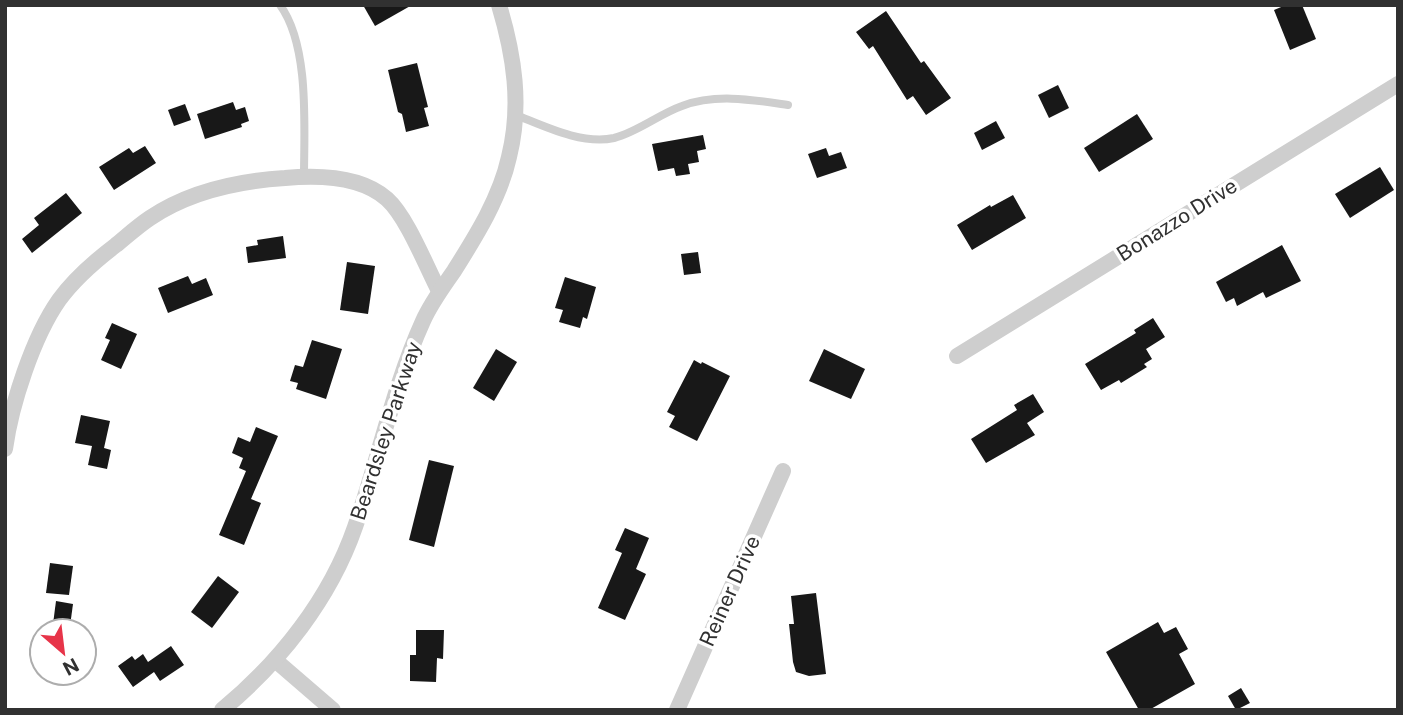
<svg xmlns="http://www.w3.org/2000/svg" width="1403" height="715" viewBox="0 0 1403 715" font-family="'Public Sans',sans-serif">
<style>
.building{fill:#181818}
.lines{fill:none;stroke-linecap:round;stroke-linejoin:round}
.lane{stroke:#cecece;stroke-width:8}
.street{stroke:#cecece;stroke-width:16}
.labels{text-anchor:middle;stroke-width:7;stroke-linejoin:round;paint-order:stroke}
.street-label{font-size:21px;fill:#313131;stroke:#fff}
</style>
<rect width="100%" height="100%" fill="#fff"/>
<g class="building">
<path d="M363,5H412L375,26Z"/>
<path d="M1286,5H1302L1316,39L1290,50L1274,10Z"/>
<path d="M886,11L921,63L924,61L951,98L926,115L913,96L907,100L873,46L869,49L856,32Z"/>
<path d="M417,63L428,107L424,108L429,126L406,132L402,114L398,112L388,70Z"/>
<path d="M1058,85L1069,108L1049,118L1038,95Z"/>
<path d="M233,102L236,110L245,107L249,121L241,124L242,127L205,139L197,114Z"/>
<path d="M185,104L191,120L174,126L168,110Z"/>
<path d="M1137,114L1153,139L1099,172L1084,148Z"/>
<path d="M996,121L1005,138L982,150L974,133Z"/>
<path d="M703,135L706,149L697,151L699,162L688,164L690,174L676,176L674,168L658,171L652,144Z"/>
<path d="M145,146L156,163L114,190L99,167L129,148L133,153Z"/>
<path d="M826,148L829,156L841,152L847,168L817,178L808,154Z"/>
<path d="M1380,167L1394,190L1350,218L1335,194Z"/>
<path d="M66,193L82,213L32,253L22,239L39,225L34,218Z"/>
<path d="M1013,195L1026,218L972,250L957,225L990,205L991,207Z"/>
<path d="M283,236L286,258L248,263L246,247L258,245L257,240Z"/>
<path d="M1282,245L1301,281L1266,298L1263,292L1237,306L1234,298L1226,302L1216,282Z"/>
<path d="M698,252L701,273L684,275L681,254Z"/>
<path d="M347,262L375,266L368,314L340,310Z"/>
<path d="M188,276L192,284L206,278L213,295L168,313L158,288Z"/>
<path d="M565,277L596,287L587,319L583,317L580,328L559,322L563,310L555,308Z"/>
<path d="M1153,318L1165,337L1146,349L1152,359L1144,364L1147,367L1121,383L1119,380L1101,390L1085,364L1136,333L1134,330Z"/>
<path d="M112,323L137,334L121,369L101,360L110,340L105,338Z"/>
<path d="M312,340L342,349L326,399L296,389L298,383L290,381L295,365L303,367Z"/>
<path d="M496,349L517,362L494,401L473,388Z"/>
<path d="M824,349L865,369L851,399L809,381Z"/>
<path d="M694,360L701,364L702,362L730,376L697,441L669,427L675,416L667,412Z"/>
<path d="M1033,394L1044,412L1027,423L1035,435L986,463L971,439L1017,410L1014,405Z"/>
<path d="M81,415L110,421L104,448L111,450L107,469L88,465L92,446L75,443Z"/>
<path d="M256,427L278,436L251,499L261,503L244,545L219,535L246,471L239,468L243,458L232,453L238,437L250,442Z"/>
<path d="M429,460L454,466L434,547L409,540Z"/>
<path d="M625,528L649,538L636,569L646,574L625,620L598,608L622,553L615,550Z"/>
<path d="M50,563L73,566L69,595L46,593Z"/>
<path d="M218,576L239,592L212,628L191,612Z"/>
<path d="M816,593L826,674L809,676L796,672L793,662L789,624H794L791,596Z"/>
<path d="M56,601L73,604L70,626L53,624Z"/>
<path d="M1158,622L1164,633L1176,627L1188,649L1179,654L1195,684L1149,710H1139L1106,652Z"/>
<path d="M416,630H444L443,659L437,658L436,682L410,681V655H416Z"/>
<path d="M171,646L184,665L160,681L154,672L133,687L118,666L132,656L135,660L143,654L148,662Z"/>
<path d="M1241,688L1250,703L1236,710L1228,696Z"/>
</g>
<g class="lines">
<g class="lane">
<path d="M280,5C310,46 304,128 304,177"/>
<path d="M516,115C544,126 582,145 614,138C638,132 659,114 682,106C716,93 754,100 788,105"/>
</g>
<g class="street">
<path d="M957,356L1398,84"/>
<path d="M5,449C11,405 33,337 59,300C75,278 95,261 116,245C127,236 138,226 150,218C190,191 238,181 285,178C318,175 361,176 387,199C407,217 426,266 439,291"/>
<path d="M275,660L333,710"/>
<path d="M222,710C280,662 330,599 355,527C379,459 393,387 423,321C431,303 443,287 454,271C476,236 500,198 509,157C522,105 514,55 499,5"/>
<path d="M677,710L783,471"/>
</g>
</g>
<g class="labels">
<g class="street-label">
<text transform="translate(1177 220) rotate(-32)" y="7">Bonazzo Drive</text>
<text transform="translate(386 431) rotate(-72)" y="7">Beardsley Parkway</text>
<text transform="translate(730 591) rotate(-66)" y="7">Reiner Drive</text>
</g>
</g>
<rect width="1403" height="715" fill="none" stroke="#313131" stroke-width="14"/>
<g transform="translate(63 652) rotate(152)"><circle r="33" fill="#ffffff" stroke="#adadad" stroke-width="2"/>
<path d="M0-5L12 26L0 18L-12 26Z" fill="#e73449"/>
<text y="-10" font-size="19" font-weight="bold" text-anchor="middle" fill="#313131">N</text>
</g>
</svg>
